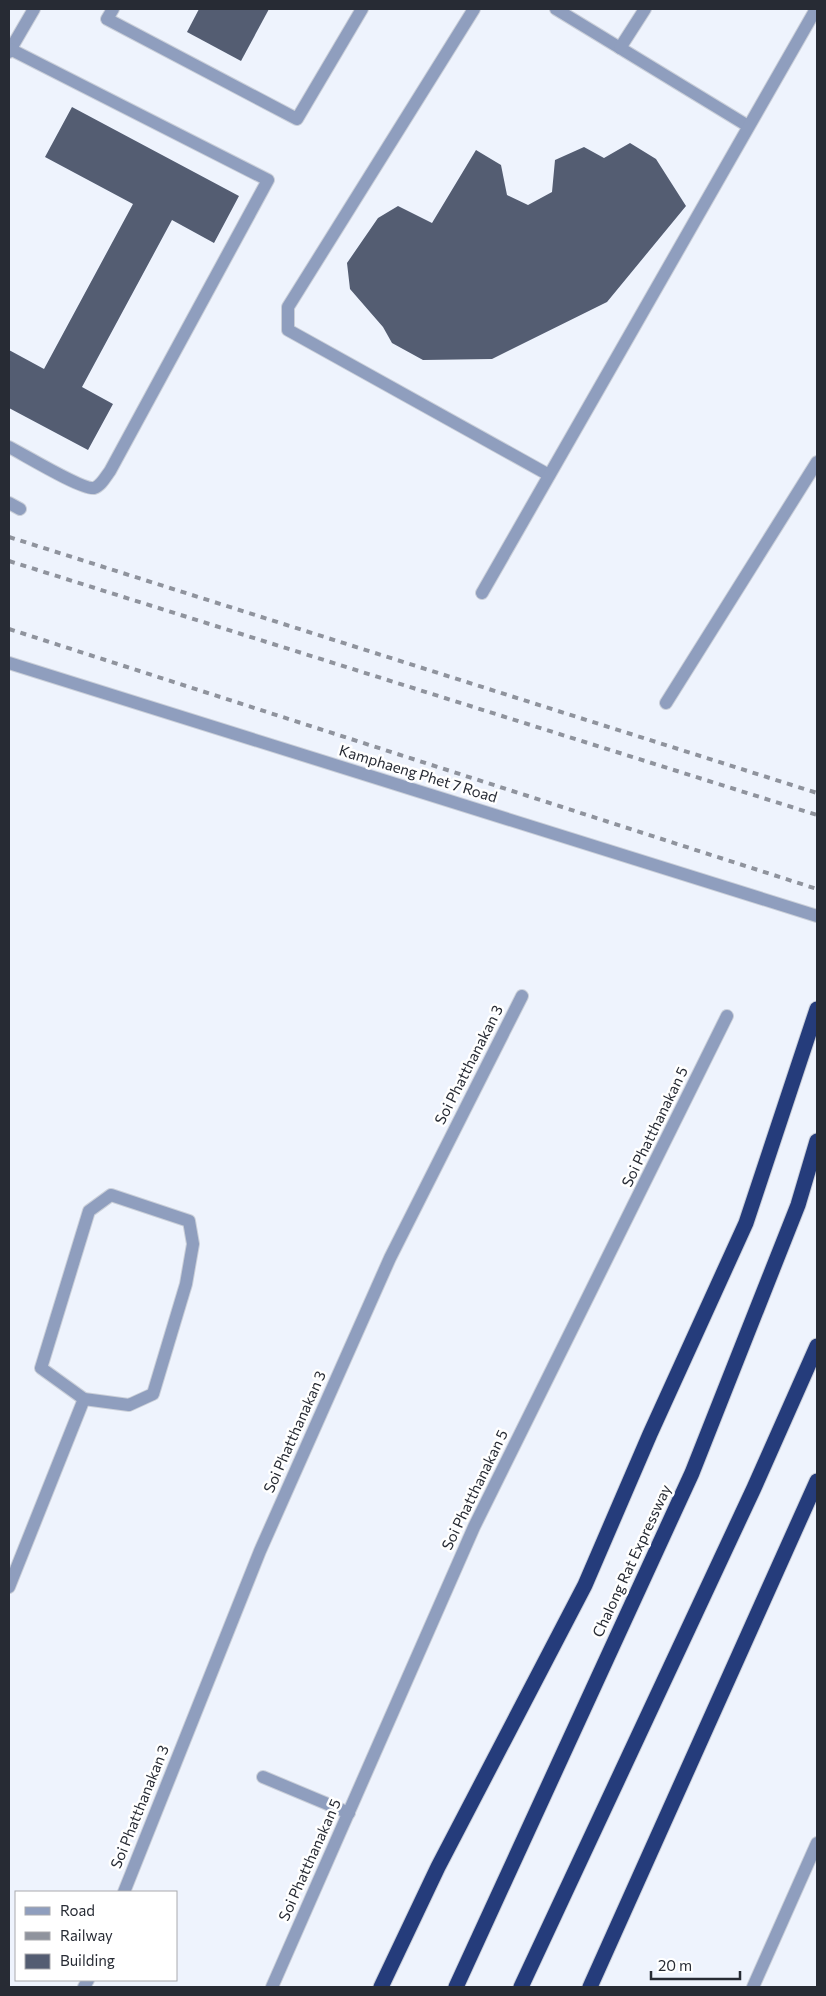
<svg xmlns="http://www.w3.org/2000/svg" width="826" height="1996" viewBox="0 0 826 1996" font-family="Commissioner,sans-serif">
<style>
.building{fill:#545d72}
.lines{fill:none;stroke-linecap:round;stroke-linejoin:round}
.minor-casing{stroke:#cacfd9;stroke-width:14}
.highway-casing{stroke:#cacfd9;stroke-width:17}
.minor{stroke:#8f9ebe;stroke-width:12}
.highway{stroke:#253c7b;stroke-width:15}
.rail{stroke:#8f939d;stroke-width:4;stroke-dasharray:6 6;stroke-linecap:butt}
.labels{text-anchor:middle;stroke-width:5;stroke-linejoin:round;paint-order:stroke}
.street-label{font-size:15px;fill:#272b34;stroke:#fff}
</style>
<rect width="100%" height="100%" fill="#eef3fd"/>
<g class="building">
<path d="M199,9H269L241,61L187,32Z"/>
<path d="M72,107L239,196L214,243L172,220L82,387L113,404L88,450L9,408V350L44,369L133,204L45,157Z"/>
<path d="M630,143L656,159L686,206L607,302L492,359L423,360L392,343L383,327L350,289L347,263L378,218L398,206L432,223L476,150L501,165L507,195L528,205L552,192L555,160L584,147L604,158Z"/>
</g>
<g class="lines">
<defs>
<g id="minor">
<path d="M113,9L107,19L297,119L362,9"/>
<path d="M474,9L288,307V330L549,475"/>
<path d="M556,9L748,126"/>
<path d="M620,48L645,9"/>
<path d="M9,52L34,9"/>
<path d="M9,447C23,454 82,490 94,488C101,486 106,476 110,471L268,180L10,49"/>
<path d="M9,503L20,509"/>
<path d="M482,593L816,9"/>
<path d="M9,663L817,916"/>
<path d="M666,703L817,462"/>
<path d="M111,1195L189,1221L193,1244L186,1284L153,1394L129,1405L84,1399L41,1368L89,1211Z"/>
<path d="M9,1587L84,1399"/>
<path d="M263,1777L349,1813"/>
<path d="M124,1892L260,1551L390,1258L522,996"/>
<path d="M84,1987L88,1980"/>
<path d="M272,1987L474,1527L727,1016"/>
<path d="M753,1987L817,1843"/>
</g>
<g id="highway">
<path d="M381,1987L438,1867L585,1585L650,1434L746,1223L817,1009"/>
<path d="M456,1987L692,1473L798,1205L817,1141"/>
<path d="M521,1987L754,1488L817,1346"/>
<path d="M590,1987L817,1481"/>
</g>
</defs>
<use href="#minor" class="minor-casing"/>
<use href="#highway" class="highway-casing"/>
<use href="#minor" class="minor"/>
<use href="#highway" class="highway"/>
<g class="rail">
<path d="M9,537L817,793"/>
<path d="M9,561L817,815"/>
<path d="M9,629L817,889"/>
</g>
</g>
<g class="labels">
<g class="street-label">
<text transform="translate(418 774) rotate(17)" y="5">Kamphaeng Phet 7 Road</text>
<text transform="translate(469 1065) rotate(-63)" y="5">Soi Phatthanakan 3</text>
<text transform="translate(655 1127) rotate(-64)" y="5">Soi Phatthanakan 5</text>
<text transform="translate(295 1432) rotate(-66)" y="5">Soi Phatthanakan 3</text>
<text transform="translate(475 1490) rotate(-64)" y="5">Soi Phatthanakan 5</text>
<text transform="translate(632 1561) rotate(-65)" y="5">Chalong Rat Expressway</text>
<text transform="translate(140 1807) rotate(-68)" y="5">Soi Phatthanakan 3</text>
<text transform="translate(310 1860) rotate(-66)" y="5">Soi Phatthanakan 5</text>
</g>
</g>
<rect width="826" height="1996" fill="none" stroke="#272b34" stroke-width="20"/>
<rect x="15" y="1891" width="162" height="90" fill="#ffffff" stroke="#a9aaae"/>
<rect x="25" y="1907" width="25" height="8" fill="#8f9ebe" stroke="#a9aaae"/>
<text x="60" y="1916" font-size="15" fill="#272b34">Road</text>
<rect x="25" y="1932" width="25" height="8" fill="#8f939d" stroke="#a9aaae"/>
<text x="60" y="1941" font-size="15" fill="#272b34">Railway</text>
<rect x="25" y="1954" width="25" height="15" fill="#545d72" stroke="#a9aaae"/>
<text x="60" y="1966" font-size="15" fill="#272b34">Building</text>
<path d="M651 1971v8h89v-8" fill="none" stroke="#272b34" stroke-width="2.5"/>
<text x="658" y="1971" font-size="15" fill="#272b34" stroke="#ffffff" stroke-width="4" paint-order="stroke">20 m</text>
</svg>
